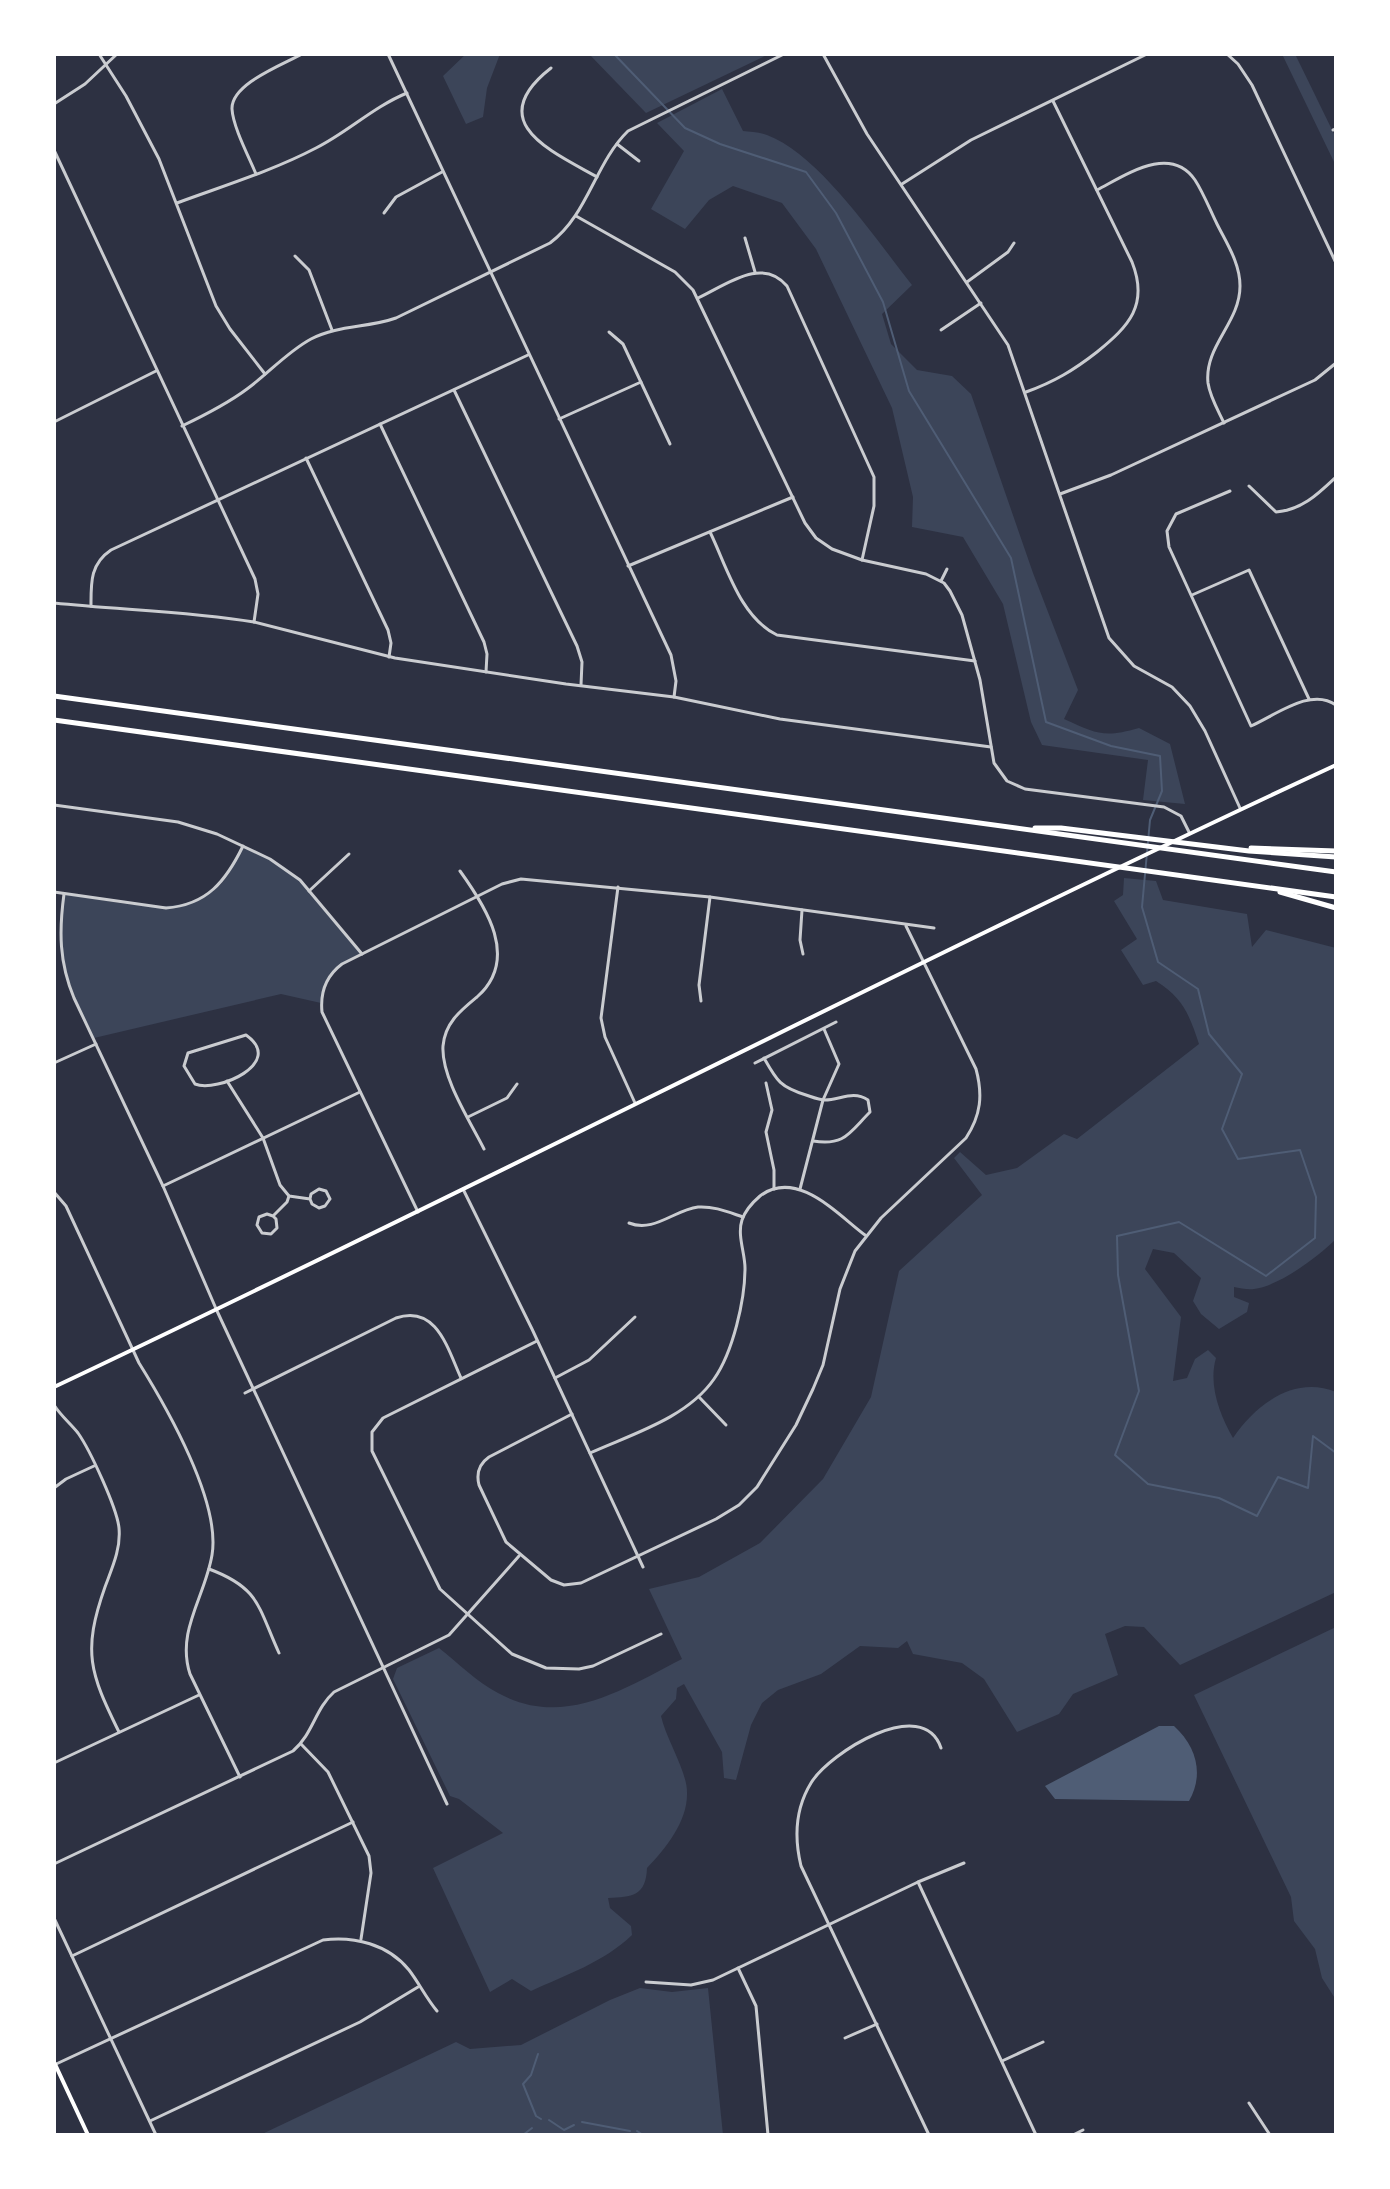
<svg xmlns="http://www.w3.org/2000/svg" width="1390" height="2189" viewBox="0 0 1390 2189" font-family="'IBM Plex Sans',sans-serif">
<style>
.green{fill:#3c4559}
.water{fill:#4f5d75}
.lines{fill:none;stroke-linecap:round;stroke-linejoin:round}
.stream{stroke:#4f5d75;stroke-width:2}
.minor{stroke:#caccd0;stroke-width:3}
.tertiary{stroke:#caccd0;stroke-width:3}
.secondary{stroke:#fff;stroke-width:4}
.motorway{stroke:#fff;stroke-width:5}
</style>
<rect width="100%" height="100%" fill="#2d3142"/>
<g class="green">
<path d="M466,54H500L487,88L483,117L466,124L443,76Z"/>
<path d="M589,54H769L646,113Z"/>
<path d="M1282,54H1295L1336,138V166Z"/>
<path d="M722,89L743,131C750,132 760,132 767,135C819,154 877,241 912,285L882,314L891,344L917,370L952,376L971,394L1033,573L1078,690L1064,719C1097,734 1104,738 1139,728L1170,744L1185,804L1143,800L1148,760L1042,745L1031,722L1003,604L963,537L912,527L913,497L892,408L816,249L782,203L733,186L709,200L685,229L651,209L684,151L657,123Z"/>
<path d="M243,846L283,866L300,880L362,954C335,967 329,974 321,1003L281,994L94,1038C67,984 55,955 64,894C113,900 182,923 221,884C231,873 237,859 243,846Z"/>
<path d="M1124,878L1156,881L1163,900L1247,914L1252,947L1266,930L1336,948V1239C1318,1257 1279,1286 1254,1289C1248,1290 1240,1288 1234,1287V1297L1249,1303L1247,1312L1219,1329L1201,1314L1193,1301L1201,1278L1174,1253L1153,1249L1145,1269L1181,1317L1173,1381L1187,1378L1195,1359L1208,1350L1216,1358C1208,1385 1220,1415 1233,1438C1255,1405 1294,1375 1336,1392V1592L1180,1665L1144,1627L1125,1626L1105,1634L1118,1675L1073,1694L1059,1714L1017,1732L984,1679L962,1663L913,1654L907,1641L898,1648L860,1646L821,1674L778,1690L762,1703L751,1725L736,1780L724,1778L722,1752L684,1684L677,1688L676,1699L661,1716C666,1739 687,1771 687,1792C688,1821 666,1848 647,1868C646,1896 632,1897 608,1898L610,1908L631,1926L632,1935C604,1962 566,1975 531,1991L512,1979L490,1992L433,1868L503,1833L459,1799L450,1796L393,1679L397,1668L439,1648C458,1663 477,1682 498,1693C564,1729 623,1689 682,1659L649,1589L699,1577L760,1543L823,1479L871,1397L899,1271L982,1195L954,1158L960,1152L986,1175L1017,1168L1064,1134L1077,1139L1199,1044C1189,1014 1183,998 1156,981L1143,985L1121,950L1137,939L1114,901L1123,895Z"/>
<path d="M1336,1627V2000L1322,1978L1315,1949L1294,1921L1291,1897L1194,1695Z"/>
<path d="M640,1988L672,1992L708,1988L723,2135H260L456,2042L470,2049L521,2045L610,2000Z"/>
</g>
<path class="water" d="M1159,1726H1174C1197,1747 1204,1775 1189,1801L1055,1799L1045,1786Z"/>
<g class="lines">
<g class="stream">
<path d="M614,54L685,128L720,144L806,172L836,213L883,302L909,391L1011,558L1046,722L1111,746L1160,756L1162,791L1150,820L1142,907L1158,962L1198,989L1209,1034L1242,1074L1222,1129L1238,1159L1300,1150L1316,1197L1315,1238L1266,1276L1179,1222L1117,1236L1118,1275L1139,1391L1115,1455L1148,1484L1219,1498L1257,1516L1278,1477L1308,1488L1313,1436L1336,1453"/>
<path d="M538,2054L531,2075L523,2084L536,2116L541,2119"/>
<path d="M549,2120L564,2130L574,2125"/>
<path d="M582,2122L630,2131"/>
<path d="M637,2131L643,2135"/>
<path d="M523,2135L532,2128"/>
</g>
<g class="minor">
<path d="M99,54L126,96L159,159L216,306L230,329L265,374"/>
<path d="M388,54L671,655L676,681L674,697"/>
<path d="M1227,54L1238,64L1252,85L1336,263"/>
<path d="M551,68C482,122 551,151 597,177"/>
<path d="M54,104L85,84L117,54"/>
<path d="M1333,130L1336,129"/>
<path d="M617,144L639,161"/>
<path d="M256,174C249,157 233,127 232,109C231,84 282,65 302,54"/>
<path d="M902,184L971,140L1147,54"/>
<path d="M1097,190C1126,175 1170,144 1195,180C1204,194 1210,210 1217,224C1227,244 1240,263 1240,286C1240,323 1204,346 1208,383C1210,397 1218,410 1224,423"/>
<path d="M177,203C223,186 272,171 316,148C348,132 373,107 407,93"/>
<path d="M384,213L396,197L442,172"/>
<path d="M576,216L675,272L693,290L805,523L816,538L832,549L862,560L926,574L944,583L950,591L962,615L980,680L994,763L1007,781L1025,789L1164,807L1181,816L1189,832"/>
<path d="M745,238L755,272"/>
<path d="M295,256L309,270L332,330"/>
<path d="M967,282L1008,252L1014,243"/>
<path d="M698,298C726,285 762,256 787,286L874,477V506L862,560"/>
<path d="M941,330L981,303"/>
<path d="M609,332L623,344L670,444"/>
<path d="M454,390L577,646L582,662L581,685"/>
<path d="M1026,392C1054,382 1074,370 1097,352C1129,326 1149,305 1132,262L1053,101"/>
<path d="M559,419L641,382"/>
<path d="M54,422L156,371"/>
<path d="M380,424L484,642L487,654L486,672"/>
<path d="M182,426C205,415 227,404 247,389C269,373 287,352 311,339C338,325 368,328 396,318L550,243C588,215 595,163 628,131L784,54"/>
<path d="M306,458L388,630L391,643L389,657"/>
<path d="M1249,486L1276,512C1302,510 1318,494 1336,477"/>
<path d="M1230,491L1176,514L1167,531L1169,547L1251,726C1276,715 1311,687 1336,705"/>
<path d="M1060,494L1111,475L1315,380L1336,363"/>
<path d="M710,532C727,567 740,617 777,635L975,661"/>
<path d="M628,566L793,497"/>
<path d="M941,581L947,569"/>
<path d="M1192,595L1249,570L1309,699"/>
<path d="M91,606C91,583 90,564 111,550L528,355"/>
<path d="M254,622L395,658L566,684L674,697L780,719L991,747"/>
<path d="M54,805L178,822L217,834L270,859L300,880L362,954"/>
<path d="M460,871C486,907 520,959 477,997C460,1011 445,1023 443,1046C441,1077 470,1121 484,1149"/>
<path d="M618,887L601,1018L605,1037L635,1103"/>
<path d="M309,891L349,854"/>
<path d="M54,892L166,908C207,905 226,881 243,846"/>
<path d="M64,894C59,931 59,962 74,998L163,1186L217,1311L447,1804"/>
<path d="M802,910L800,940L803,954"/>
<path d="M701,1001L699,985L710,897"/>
<path d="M246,1035C286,1063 217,1093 195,1084L184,1066L188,1053Z"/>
<path d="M764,1058C777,1081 780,1087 806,1095C812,1097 819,1100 825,1100C840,1100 853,1090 868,1100L870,1112C849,1133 845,1146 813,1141"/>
<path d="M54,1063L96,1044"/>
<path d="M755,1063L836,1022"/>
<path d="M227,1081L263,1138L280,1185L289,1196L310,1199L312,1204L319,1208L325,1206L330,1199L326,1191L319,1189L311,1194L310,1199"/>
<path d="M766,1083L772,1110L766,1132L774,1170V1189"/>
<path d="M468,1117L507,1098L517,1084"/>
<path d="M163,1186L360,1092"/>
<path d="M463,1189L532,1329L643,1567"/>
<path d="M800,1189L823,1100L839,1064L824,1029"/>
<path d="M54,1192L66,1206L139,1363C167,1408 221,1502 212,1555C205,1597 176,1631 190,1674L240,1777"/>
<path d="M418,1212L322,1012C320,992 326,976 342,964L502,884L521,879L710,897L934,928"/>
<path d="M273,1216L276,1219L277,1228L271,1234L262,1233L257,1225L259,1217L267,1214L273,1216L287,1202L289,1196"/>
<path d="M629,1223C654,1233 674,1210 698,1207C714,1206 728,1212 743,1217"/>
<path d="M537,1341L383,1418L372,1432V1451L440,1589L512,1654L546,1668L579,1669L593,1666L661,1634"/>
<path d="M555,1378L589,1360L635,1317"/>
<path d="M245,1393L396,1318C437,1304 448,1350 461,1378"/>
<path d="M699,1397L726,1425"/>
<path d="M54,1405C61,1416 70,1423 78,1433C90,1450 117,1508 119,1528C121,1549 112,1568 105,1587C82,1652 90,1673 119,1732"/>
<path d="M572,1414L489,1457C479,1464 476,1473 479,1485L506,1542L551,1580L564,1585L581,1583L716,1519L739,1505L757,1487L796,1425L813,1389L823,1365L840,1289L855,1251L881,1218L966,1138C981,1115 983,1095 976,1069L906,926"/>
<path d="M590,1453C632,1434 687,1418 714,1379C733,1352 745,1300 745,1268C745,1253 737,1235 742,1220C745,1211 753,1202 760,1196C797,1168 838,1215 865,1235"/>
<path d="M54,1488L66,1479L94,1466"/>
<path d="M209,1569C260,1588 258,1607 279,1653"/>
<path d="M301,1744L328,1772L369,1856L371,1873L361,1939"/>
<path d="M54,1763L199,1695"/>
<path d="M54,1864L293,1751C313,1734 315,1709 334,1692L449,1635L519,1556"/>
<path d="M918,1882L1036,2135"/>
<path d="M54,1918L156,2135"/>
<path d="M72,1956L353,1822"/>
<path d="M738,1968L756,2006L768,2135"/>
<path d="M646,1982L691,1985L713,1980L918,1882L964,1863"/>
<path d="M845,2038L877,2024"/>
<path d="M1002,2061L1043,2042"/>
<path d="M54,2065L323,1940C354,1936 388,1944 409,1970C419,1983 426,1998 437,2011"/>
<path d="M1249,2103L1270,2135"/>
<path d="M150,2121L360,2022L418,1987"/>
<path d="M929,2135L801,1866C794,1837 795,1809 811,1783C829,1753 923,1694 941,1748"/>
<path d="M1073,2135L1083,2130"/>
</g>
<g class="tertiary">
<path d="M823,54L867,134L1008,345L1109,638L1134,666L1172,687L1190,706L1205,731L1240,808"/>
<path d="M54,150L255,579L258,594L254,622C188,611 121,610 54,603"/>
</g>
<g class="secondary">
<path d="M54,1387C484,1184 905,965 1336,765"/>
<path d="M54,2062L88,2135"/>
</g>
<g class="motorway">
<path d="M54,696L1336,872"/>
<path d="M54,720L1336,897"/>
<path d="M1035,828H1061L1249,851L1336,857"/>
<path d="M1251,848L1336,851"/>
<path d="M1280,892L1336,908"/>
</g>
</g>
<rect width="1390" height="2189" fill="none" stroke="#ffffff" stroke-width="112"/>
</svg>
